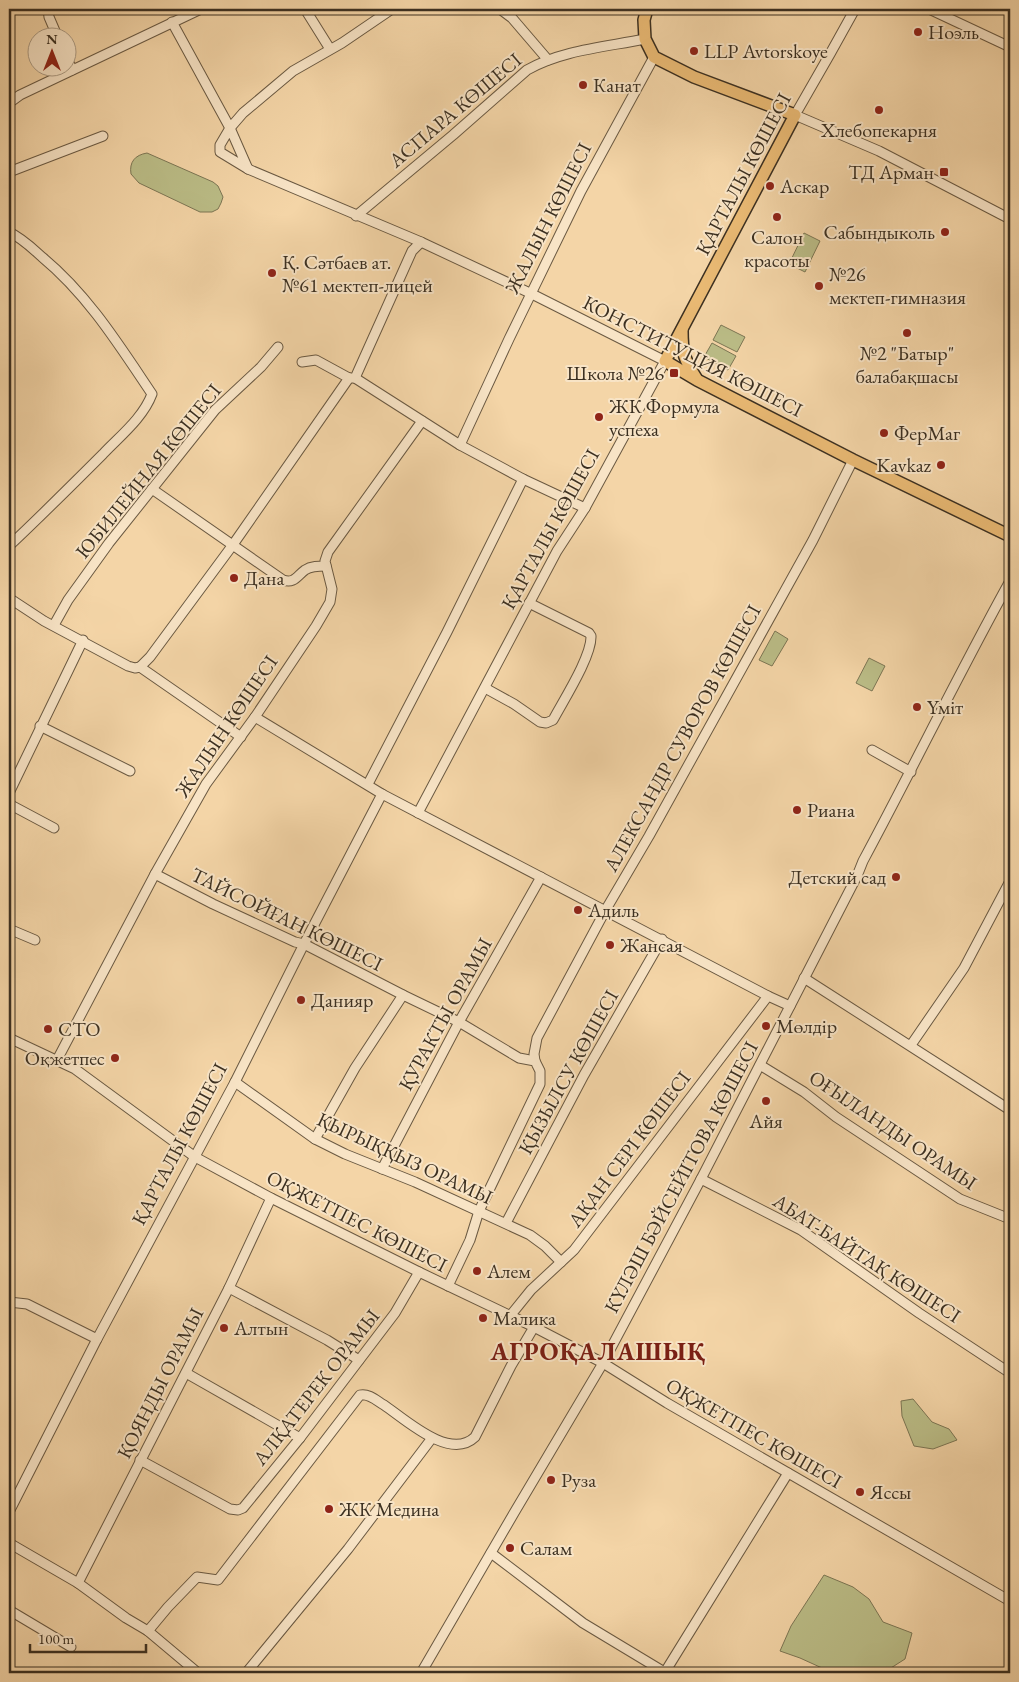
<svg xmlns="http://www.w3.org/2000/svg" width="1019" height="1682" viewBox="0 0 1019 1682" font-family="'EB Garamond',serif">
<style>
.green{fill:#bbbd87;stroke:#7c7654}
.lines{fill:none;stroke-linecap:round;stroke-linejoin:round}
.minor-casing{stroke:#6a5942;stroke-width:11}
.major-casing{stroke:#3c3021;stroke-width:14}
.minor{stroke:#f8e4c6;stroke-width:9}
.major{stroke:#eaba74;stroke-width:11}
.poi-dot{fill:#8f2418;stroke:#f8e4c6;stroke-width:2}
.labels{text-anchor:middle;stroke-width:4;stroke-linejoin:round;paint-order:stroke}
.poi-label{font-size:20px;fill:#3c3021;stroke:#f8e4c6;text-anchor:start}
.street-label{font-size:20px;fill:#3c3021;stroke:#f8e4c6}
.district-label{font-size:25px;font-weight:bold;letter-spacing:1px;fill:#7a1f14;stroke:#f8e4c6}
</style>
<rect width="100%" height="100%" fill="#f4d5a7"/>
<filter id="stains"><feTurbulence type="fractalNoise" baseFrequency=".004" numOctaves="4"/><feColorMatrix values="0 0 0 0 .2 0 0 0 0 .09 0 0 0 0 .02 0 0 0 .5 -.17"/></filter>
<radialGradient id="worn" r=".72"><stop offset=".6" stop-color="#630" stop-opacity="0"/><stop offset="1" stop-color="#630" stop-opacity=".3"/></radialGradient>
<g class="green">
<path d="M147,153L213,182L218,186L223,197L221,203L218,209L212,212H200L139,183L131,174C129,162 135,155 147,153Z"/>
<path d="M804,233L820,241L805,272L789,264Z"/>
<path d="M721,325L745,337L737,352L713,340Z"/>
<path d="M712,343L736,356L728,370L704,357Z"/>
<path d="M775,631L788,639L772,666L759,660Z"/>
<path d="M869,658L885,666L872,691L856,683Z"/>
<path d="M913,1399L932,1422L949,1429L957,1440L933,1449L914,1446L902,1416L901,1401Z"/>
<path d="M824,1575L853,1587L869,1599L883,1622L912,1633L905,1659L883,1673H833L800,1658L780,1651L791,1626Z"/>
</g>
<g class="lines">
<defs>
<g id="minor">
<path d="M48,9L49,17L58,38"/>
<path d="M305,9L330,49"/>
<path d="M500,9L512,18L548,60"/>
<path d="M855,9L830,54L795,115L879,151L1010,219"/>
<path d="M929,9L1010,47"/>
<path d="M172,22L230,128L243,113L293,71L342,43L392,9"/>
<path d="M68,60L72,70"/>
<path d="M9,103L20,95L201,9"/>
<path d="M230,128L248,169L220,152V145Z"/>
<path d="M248,169L421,242L532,294L665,361L585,508L557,551L418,813"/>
<path d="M9,172L103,136"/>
<path d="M356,216L453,135L527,70C562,50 606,47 645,39"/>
<path d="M9,232C22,238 32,248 42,257C88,295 119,345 152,394C143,418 120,436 103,454C72,485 41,516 9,546"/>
<path d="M302,362L316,360L349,378"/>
<path d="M349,378H355L412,251L421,242"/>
<path d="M355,378L460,445L523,479L585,508"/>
<path d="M460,445L509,339L581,191L654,57"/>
<path d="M152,489L283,580C294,584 297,576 305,570C311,566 319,566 326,566"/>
<path d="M9,598L44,621L128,666L135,668L140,667L241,737"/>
<path d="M54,625L68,600L109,543L215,410L261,367L278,347"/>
<path d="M140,667L150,657L232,546L349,378"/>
<path d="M485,688L514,704L540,722L546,723L553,720C563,701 592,656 591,636L589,633L529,603"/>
<path d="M255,717L382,794L768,996L790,1006"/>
<path d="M40,726L130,771"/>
<path d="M872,750L911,772"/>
<path d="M368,784L447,632L523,479"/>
<path d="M9,793L83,640"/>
<path d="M9,804L54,828"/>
<path d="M155,874L213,904L295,942L304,944L403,995L459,1022L519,1058L535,1061L540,1071V1084L479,1211L470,1240L448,1286"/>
<path d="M9,929L35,940"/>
<path d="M804,978L1010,1110"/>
<path d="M9,1038L75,1069L195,1157L271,1198L419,1272L534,1327L603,1363L667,1403L1010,1601"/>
<path d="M911,1045L964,968L1010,881"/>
<path d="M57,1060L155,874L206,784L255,717L316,626L330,602L332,589L325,561L328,552L422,421"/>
<path d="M535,1061L534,1054L537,1038L605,911L649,836L813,540L853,460"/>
<path d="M760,1065L804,1092L836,1117L960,1199L1010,1219"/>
<path d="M235,1082L315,1139L345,1154L415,1182L530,1235L545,1246L561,1262"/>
<path d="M315,1139L355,1068L403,995"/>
<path d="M382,1169L459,1022L541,877"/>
<path d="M701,1179L801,1230L919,1313L1010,1373"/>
<path d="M506,1223L584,1075L662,939"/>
<path d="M229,1288L327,1340L359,1360"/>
<path d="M9,1302L27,1304L97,1339"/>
<path d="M510,1316L531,1290L574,1250L768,996"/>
<path d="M186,1373L300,1438"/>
<path d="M140,1460L230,1509L238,1510L243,1508L300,1438L395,1313L419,1272"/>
<path d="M9,1512L97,1339L235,1082L304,944L382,794"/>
<path d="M9,1543L78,1583L126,1618L148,1631L198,1673"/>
<path d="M491,1553L583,1623L666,1673"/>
<path d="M78,1583L229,1288L271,1198"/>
<path d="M9,1610L71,1647"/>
<path d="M148,1631L168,1607L197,1577L218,1580L360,1395C369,1393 377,1401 384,1405C406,1420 450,1461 475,1437L511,1366L534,1327"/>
<path d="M665,1672L788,1473"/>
<path d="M246,1673L348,1549L432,1438"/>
<path d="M421,1673L514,1513L603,1363L701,1179L857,876L863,861C913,768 959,673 1010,581"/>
</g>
<g id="major">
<path d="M647,9L644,20L645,39L654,57L694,77L795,115L665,361L697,380L853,460L1010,536"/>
<path d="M682,330C682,353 684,359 696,378"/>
</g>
</defs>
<use href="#minor" class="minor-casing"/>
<use href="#major" class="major-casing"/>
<use href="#minor" class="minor"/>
<use href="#major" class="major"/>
</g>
<g class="poi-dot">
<circle cx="918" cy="32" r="5"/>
<circle cx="694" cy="51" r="5"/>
<circle cx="583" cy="85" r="5"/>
<circle cx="879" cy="110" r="5"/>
<rect x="939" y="167" width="10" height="10" rx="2.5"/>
<circle cx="770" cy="186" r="5"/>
<circle cx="777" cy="217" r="5"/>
<circle cx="945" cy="232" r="5"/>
<circle cx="272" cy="273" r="5"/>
<circle cx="819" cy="286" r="5"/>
<circle cx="907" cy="333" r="5"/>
<rect x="669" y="368" width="10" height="10" rx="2.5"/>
<circle cx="599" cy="417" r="5"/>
<circle cx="884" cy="433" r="5"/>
<circle cx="941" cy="465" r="5"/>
<circle cx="234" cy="578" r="5"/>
<circle cx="917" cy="707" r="5"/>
<circle cx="797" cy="810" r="5"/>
<circle cx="896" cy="877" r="5"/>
<circle cx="578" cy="910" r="5"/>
<circle cx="610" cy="945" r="5"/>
<circle cx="301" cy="1000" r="5"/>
<circle cx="766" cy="1026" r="5"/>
<circle cx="48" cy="1029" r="5"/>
<circle cx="115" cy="1058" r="5"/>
<circle cx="766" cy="1101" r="5"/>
<circle cx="477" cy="1271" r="5"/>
<circle cx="483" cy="1318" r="5"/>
<circle cx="224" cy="1328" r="5"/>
<circle cx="551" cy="1480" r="5"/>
<circle cx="860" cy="1492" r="5"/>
<circle cx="329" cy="1509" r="5"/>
<circle cx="510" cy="1548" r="5"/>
</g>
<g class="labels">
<g class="poi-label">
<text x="928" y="39">Ноэль</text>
<text x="704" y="58">LLP Avtorskoye</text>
<text x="593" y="92">Канат</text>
<text x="879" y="137" text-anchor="middle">Хлебопекарня</text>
<text x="934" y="179" text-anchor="end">ТД Арман</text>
<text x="780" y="193">Аскар</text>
<text x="935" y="239" text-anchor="end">Сабындыколь</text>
<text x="777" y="244" text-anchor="middle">Салон<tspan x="777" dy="23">красоты</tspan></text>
<text x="282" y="269">Қ. Сәтбаев ат.<tspan x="282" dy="23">№61 мектеп-лицей</tspan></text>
<text x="829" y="281">№26<tspan x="829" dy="23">мектеп-гимназия</tspan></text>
<text x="907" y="360" text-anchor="middle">№2 "Батыр"<tspan x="907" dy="23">балабақшасы</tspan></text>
<text x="664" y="380" text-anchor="end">Школа №26</text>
<text x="609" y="413">ЖК Формула<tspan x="609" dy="23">успеха</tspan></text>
<text x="894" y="440">ФерМаг</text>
<text x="931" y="472" text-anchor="end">Kavkaz</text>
<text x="244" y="585">Дана</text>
<text x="927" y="714">Үміт</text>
<text x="807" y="817">Риана</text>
<text x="886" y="884" text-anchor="end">Детский сад</text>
<text x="588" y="917">Адиль</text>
<text x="620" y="952">Жансая</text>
<text x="311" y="1007">Данияр</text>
<text x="776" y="1033">Мөлдiр</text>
<text x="58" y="1036">СТО</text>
<text x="105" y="1065" text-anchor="end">Оқжетпес</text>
<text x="766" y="1128" text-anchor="middle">Айя</text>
<text x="487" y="1278">Алем</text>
<text x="493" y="1325">Малика</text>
<text x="234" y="1335">Алтын</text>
<text x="561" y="1487">Руза</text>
<text x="870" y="1499">Яссы</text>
<text x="339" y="1516">ЖК Медина</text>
<text x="520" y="1555">Салам</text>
</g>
<g class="street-label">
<text transform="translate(455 110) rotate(-40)" y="7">АСПАРА КӨШЕСІ</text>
<text transform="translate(743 174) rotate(-62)" y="7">ҚАРТАЛЫ КӨШЕСІ</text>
<text transform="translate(548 218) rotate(-63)" y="7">ЖАЛЫН КӨШЕСІ</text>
<text transform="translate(693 356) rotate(27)" y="7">КОНСТИТУЦИЯ КӨШЕСІ</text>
<text transform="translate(148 471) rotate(-51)" y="7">ЮБИЛЕЙНАЯ КӨШЕСІ</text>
<text transform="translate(550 529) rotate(-61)" y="7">ҚАРТАЛЫ КӨШЕСІ</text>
<text transform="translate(226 726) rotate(-56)" y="7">ЖАЛЫН КӨШЕСІ</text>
<text transform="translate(682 738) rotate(-61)" y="7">АЛЕКСАНДР СУВОРОВ КӨШЕСІ</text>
<text transform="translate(287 919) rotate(26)" y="7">ТАЙСОЙҒАН КӨШЕСІ</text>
<text transform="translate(445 1014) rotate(-61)" y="7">ҚУРАКТЫ ОРАМЫ</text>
<text transform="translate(568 1072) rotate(-61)" y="7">ҚЫЗЫЛСУ КӨШЕСІ</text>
<text transform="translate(893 1130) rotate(34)" y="7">ОҒЫЛАНДЫ ОРАМЫ</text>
<text transform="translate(179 1144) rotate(-62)" y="7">ҚАРТАЛЫ КӨШЕСІ</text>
<text transform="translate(629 1149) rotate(-53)" y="7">АҚАН СЕРІ КӨШЕСІ</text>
<text transform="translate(405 1158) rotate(25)" y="7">ҚЫРЫҚҚЫЗ ОРАМЫ</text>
<text transform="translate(681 1177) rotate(-62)" y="7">КҮЛӘШ БӘЙСЕЙІТОВА КӨШЕСІ</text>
<text transform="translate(357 1221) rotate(27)" y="7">ОҚЖЕТПЕС КӨШЕСІ</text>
<text transform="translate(867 1258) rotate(33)" y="7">АБАТ-БАЙТАҚ КӨШЕСІ</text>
<text transform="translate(160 1383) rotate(-63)" y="7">ҚОЯНДЫ ОРАМЫ</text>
<text transform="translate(316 1387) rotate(-52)" y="7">АЛҚАТЕРЕК ОРАМЫ</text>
<text transform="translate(754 1433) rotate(30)" y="7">ОҚЖЕТПЕС КӨШЕСІ</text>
</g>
<g class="district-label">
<text x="598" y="1360">АГРОҚАЛАШЫҚ</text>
</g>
</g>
<rect width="1019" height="1682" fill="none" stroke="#f4d5a7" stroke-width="30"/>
<rect x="10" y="10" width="999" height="1662" fill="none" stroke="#3c3021" stroke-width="2.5"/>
<rect x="15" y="15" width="989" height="1652" fill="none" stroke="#3c3021"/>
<g transform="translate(52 52)"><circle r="24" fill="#f8e4c6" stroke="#ad9c84"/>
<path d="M0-4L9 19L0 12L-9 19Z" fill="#8f2418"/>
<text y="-8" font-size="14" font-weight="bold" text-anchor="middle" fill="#3c3021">N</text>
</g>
<path d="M30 1644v8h116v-8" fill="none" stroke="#3c3021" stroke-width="2.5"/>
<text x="38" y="1644" font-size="15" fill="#3c3021" stroke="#f8e4c6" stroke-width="4" paint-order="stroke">100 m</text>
<rect width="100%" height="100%" filter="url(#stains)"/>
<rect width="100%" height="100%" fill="url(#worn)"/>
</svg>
